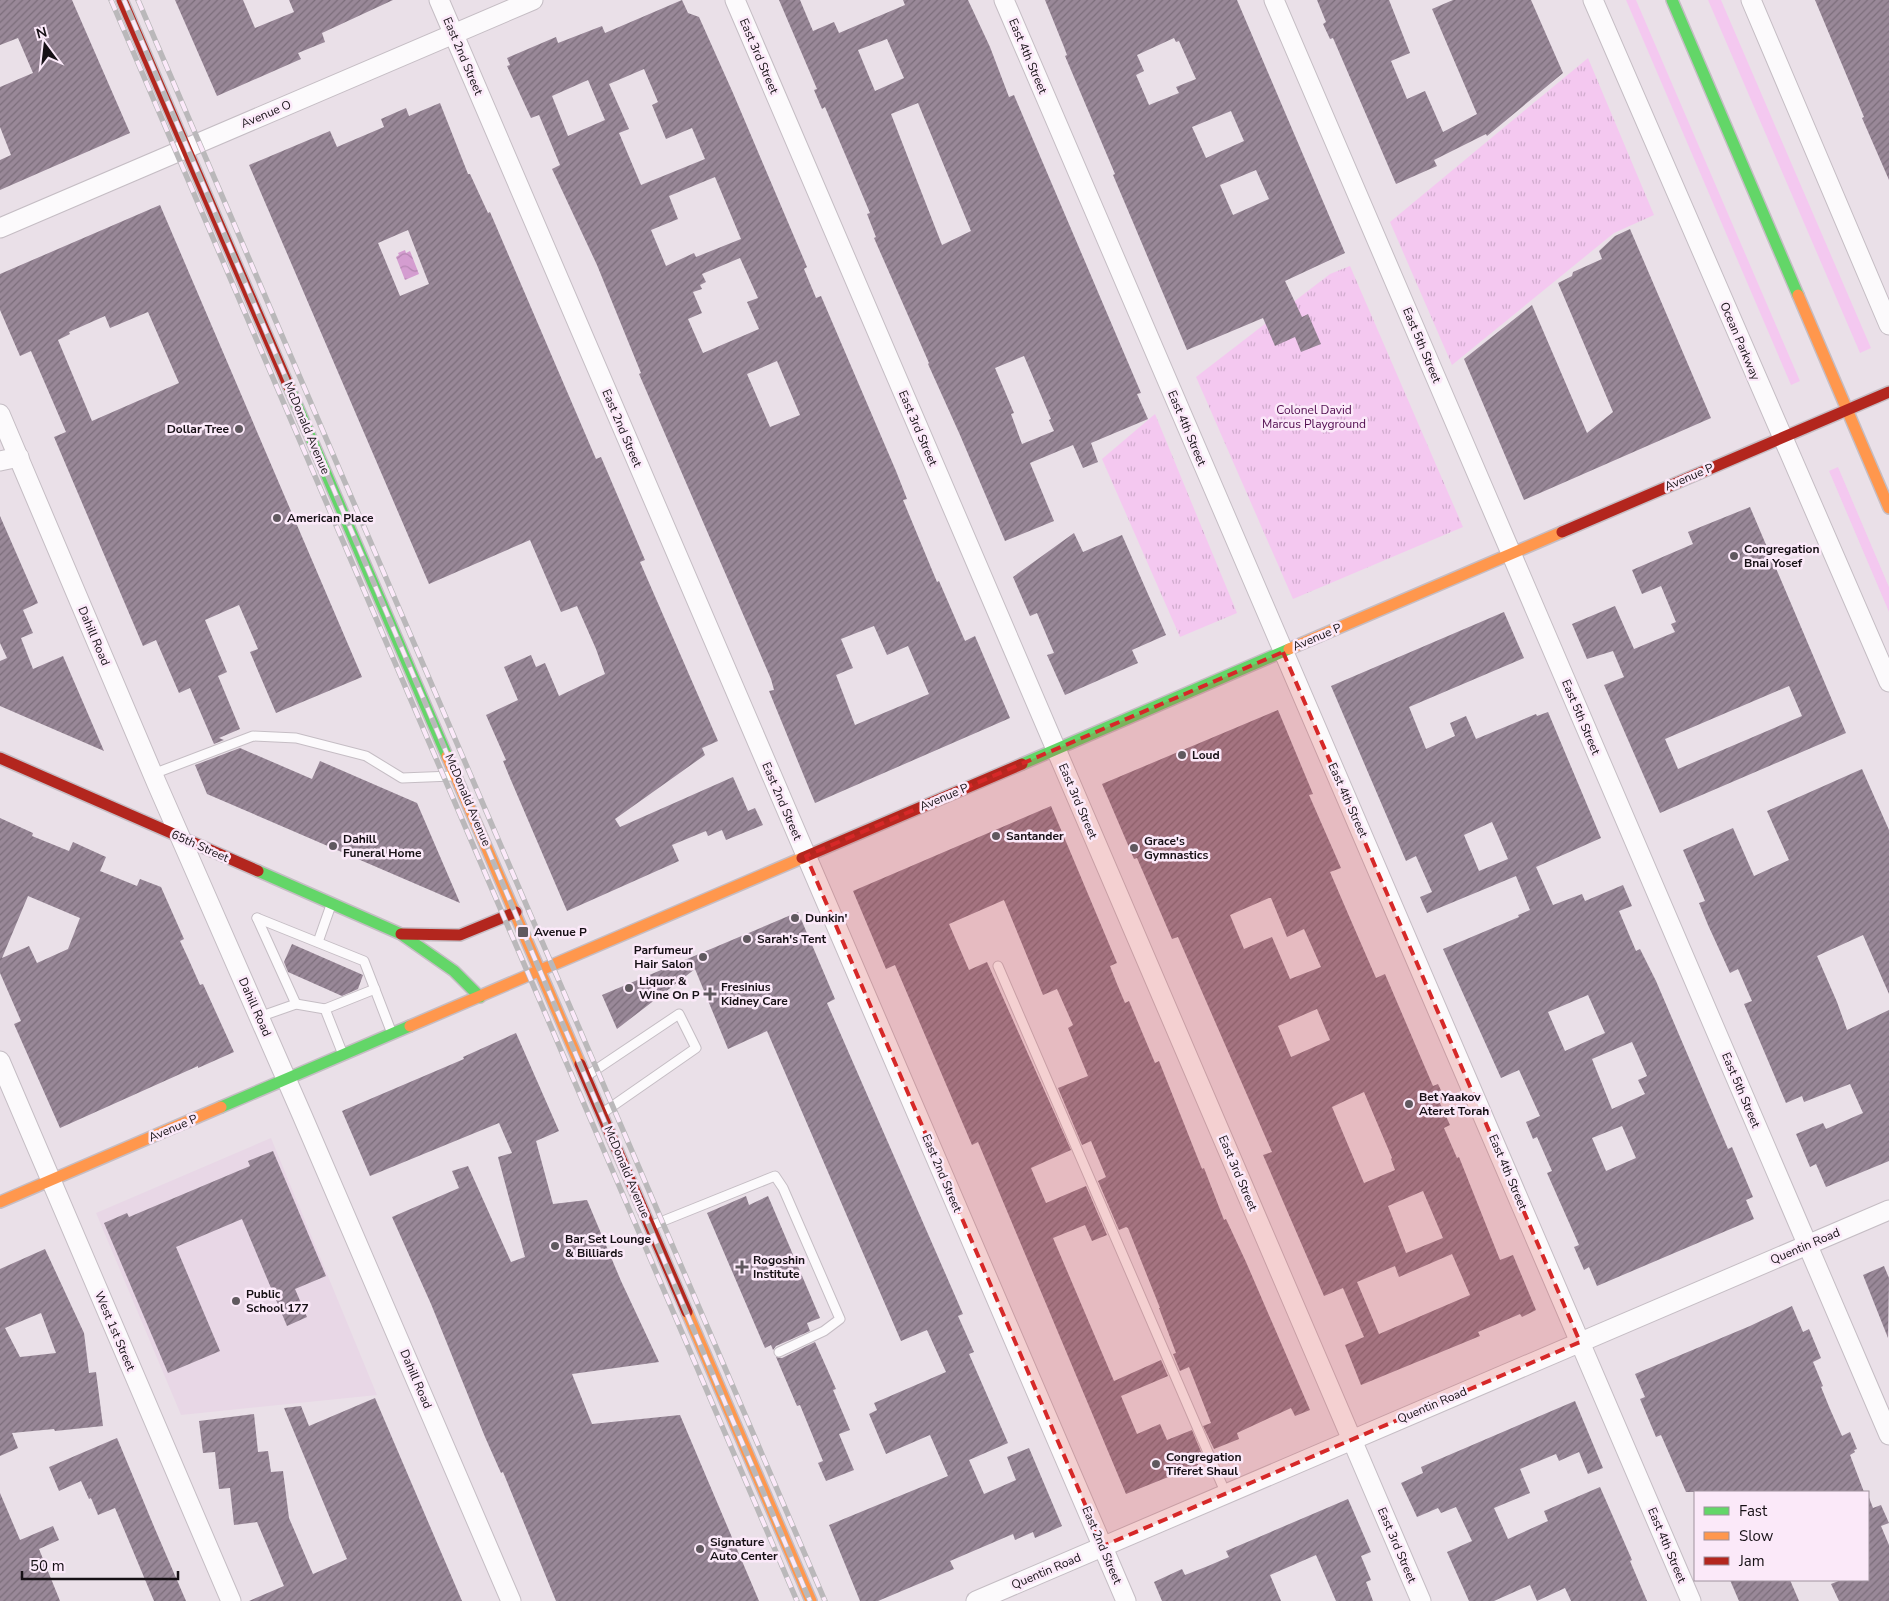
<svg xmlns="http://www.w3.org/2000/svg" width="1889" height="1601" viewBox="0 0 1889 1601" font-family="'Nunito Sans',sans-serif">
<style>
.built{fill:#e8d7e6}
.grass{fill:#f4c8f0}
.park{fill:url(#park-tufts)}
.water{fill:url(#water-waves)}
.building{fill:url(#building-hatch);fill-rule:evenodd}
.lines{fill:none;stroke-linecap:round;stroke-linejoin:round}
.lane-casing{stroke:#c5bdc4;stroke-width:11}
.street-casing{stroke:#c5bdc4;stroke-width:21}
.fast-casing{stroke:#c5bdc4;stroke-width:14}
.slow-casing{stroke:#c5bdc4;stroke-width:14}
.jam-casing{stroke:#c5bdc4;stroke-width:14}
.lane{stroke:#fcfafc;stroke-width:9}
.street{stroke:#fcfafc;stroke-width:19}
.fast{stroke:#63d668;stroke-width:11}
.slow{stroke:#ff974d;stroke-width:11}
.jam{stroke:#b3261e;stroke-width:11}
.rail-casing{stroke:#bab8ba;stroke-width:5.5}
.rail{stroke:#fbe9f9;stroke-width:4;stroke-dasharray:11;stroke-linecap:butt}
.marked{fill:#d62828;fill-opacity:0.2;stroke:#d62828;stroke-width:4;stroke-dasharray:10 6;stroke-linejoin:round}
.poi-dot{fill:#60595f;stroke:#fbe9f9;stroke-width:2}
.labels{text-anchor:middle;stroke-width:5;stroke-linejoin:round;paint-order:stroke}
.street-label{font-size:12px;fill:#161015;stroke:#fbe9f9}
.park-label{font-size:12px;fill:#500c4e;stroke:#fbe9f9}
.poi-label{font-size:12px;font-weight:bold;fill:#161015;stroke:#fbe9f9;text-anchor:start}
</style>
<defs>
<pattern id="park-tufts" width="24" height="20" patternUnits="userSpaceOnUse" patternTransform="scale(1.25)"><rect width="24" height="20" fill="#f4c8f0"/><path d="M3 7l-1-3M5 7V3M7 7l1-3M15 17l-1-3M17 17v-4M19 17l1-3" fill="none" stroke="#d0abcd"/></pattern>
<pattern id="water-waves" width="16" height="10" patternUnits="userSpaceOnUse" patternTransform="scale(1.25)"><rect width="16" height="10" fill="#d49dd0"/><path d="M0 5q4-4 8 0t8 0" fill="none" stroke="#b586b2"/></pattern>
<pattern id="building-hatch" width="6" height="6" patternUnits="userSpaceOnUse" patternTransform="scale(1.25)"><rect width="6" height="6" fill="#998898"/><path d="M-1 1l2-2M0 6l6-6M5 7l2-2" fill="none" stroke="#7c6e7b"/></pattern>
</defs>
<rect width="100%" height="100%" fill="#eae0e8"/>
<path class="built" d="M271,1138L377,1395L181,1415L96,1213Z"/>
<g class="grass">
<path d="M1626,0H1636L1800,381L1791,385Z"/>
<path d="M1708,0H1721L1871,348L1860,353Z"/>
<path d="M1838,467L1889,587V612L1829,471Z"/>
</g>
<g class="park">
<path d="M1588,58L1654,215L1614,233L1452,365L1390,222Z"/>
<path d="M1350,266L1463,527L1293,599L1196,377L1330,274Z"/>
<path d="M1155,414L1237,613L1180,637L1102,459Z"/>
</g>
<path class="water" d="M405,250L406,253L410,251L419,274L405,280L396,257L399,255L398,253Z"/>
<g class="building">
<path d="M0,0H72L130,133L0,190V160L11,155L0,127V87L33,73L18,38L0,45Z"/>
<path d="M175,0H243L255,28L294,12L289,0H393L322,33L325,42L298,53L301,59L217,96Z"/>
<path d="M682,0L688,13L699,17L733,93L807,267L804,269L816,298L821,296L896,471L907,499L903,500L937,582L939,581L965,641L975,636L1010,718L815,803L769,691L774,690L771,679L639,374L641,373L597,265L552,169L560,165L539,115L531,118L507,66L510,65L507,58L556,37L558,43L602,26L605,33ZM644,69L658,102L652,105L666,139L692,128L705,159L641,185L619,133L629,129L609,84ZM588,80L605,120L568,136L552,96ZM715,177L741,239L696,257L694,253L666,266L651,230L678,219L669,196ZM740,258L758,298L747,302L759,329L703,353L688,319L702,313L693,292L702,289L700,285L706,282L702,274ZM777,361L800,415L770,427L747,374ZM874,626L887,655L908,646L929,694L855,725L836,675L853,668L841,639Z"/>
<path d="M779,0H800L813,31L834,22L839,33L905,5L903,0H968L990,47L1009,97L1014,95L1141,393L1137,394L1148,419L1091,443L1098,462L1083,468L1073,445L1030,463L1054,521L1005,541L960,435L928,364L929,363L874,238L876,237L867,214L870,213L825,107L822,109L814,90L817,89ZM887,39L904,78L875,91L858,50ZM918,103L971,231L942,245L891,114ZM1024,356L1051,419L1049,420L1054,431L1022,444L1011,414L1014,413L995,368Z"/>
<path d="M1045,0H1237L1345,253L1285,281L1302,317L1308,314L1321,344L1301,352L1295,337L1275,346L1263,318L1187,350L1113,175L1115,174L1065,56L1067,55L1064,47ZM1174,38L1176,42L1179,41L1196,79L1176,87L1179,93L1149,105L1136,75L1144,71L1137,55ZM1231,111L1244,141L1206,158L1192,127ZM1256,170L1269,199L1233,215L1220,185Z"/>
<path d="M1317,0H1389L1410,53L1391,61L1407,99L1425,91L1443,132L1477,114L1432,9L1453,0H1531L1563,73L1487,136L1486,134L1434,160L1437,166L1396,184L1333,38L1330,39L1323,24L1326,22Z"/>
<path d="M1815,0H1889V180L1862,118L1864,117Z"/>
<path d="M440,103L468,174H470L488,213L490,212L596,459L601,457L645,560L640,562L718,741L702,748L705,755L615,819L620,827L733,777L748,811L755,808L763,825L726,840L722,830L708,836L706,831L672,845L679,861L567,911L510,778L503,761L506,760L486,715L518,700L504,667L531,655L536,667L545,663L559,696L605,674L596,649L577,606L561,612L530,540L429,584L249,165L330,131L337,147L384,127L381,119L406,108L409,116ZM408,230L429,284L400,296L378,243Z"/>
<path d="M160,205L362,677L276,713L250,652L258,649L239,605L205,620L227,672L218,676L240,729L219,738L224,740L214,744L190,688L179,693L156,640L143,646L54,437L66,432L31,351L20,356L0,310V274ZM148,312L179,383L92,421L58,340L70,334L69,332L105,316L110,328Z"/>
<path d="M1630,229L1711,418L1524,500L1464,359L1532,305L1587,433L1613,412L1558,283L1572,276L1573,272L1602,259L1599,251L1615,236Z"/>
<path d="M1750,507L1846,733L1660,813L1604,685L1624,677L1613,651L1587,659L1572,624L1615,606L1634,649L1675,632L1671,624L1676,622L1661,586L1642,594L1632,570L1693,544L1688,532ZM1789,686L1802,716L1678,769L1665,739Z"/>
<path d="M0,516L38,603L23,610L33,633L21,638L33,669L63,656L104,751L0,706V661L7,658L0,643Z"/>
<path d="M1074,533L1083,552L1122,535L1166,635L1132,650L1138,663L1065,695L1047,655L1054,653L1037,613L1030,616L1013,577Z"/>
<path d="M1504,612L1524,658L1409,707L1426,749L1455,736L1450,723L1466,716L1476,739L1536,714L1537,716L1548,712L1601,838L1536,867L1553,905L1582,894L1585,901L1623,885L1632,906L1619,911L1636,951L1640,949L1656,981L1728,1149L1732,1147L1753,1197L1746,1200L1754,1219L1597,1286L1589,1267L1584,1270L1574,1247L1579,1245L1547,1173L1552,1171L1537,1137L1533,1139L1526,1122L1540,1116L1519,1070L1501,1078L1443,949L1519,917L1518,915L1530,910L1516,876L1427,913L1420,897L1432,892L1416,856L1406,861L1331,686ZM1492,822L1508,859L1479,871L1464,835ZM1588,995L1605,1033L1565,1051L1548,1012ZM1632,1042L1647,1076L1638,1080L1645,1094L1612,1109L1592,1059ZM1622,1126L1636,1158L1606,1171L1592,1138Z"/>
<path d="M1278,710L1313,794L1309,795L1341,868L1330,872L1349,916L1376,978L1385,974L1433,1086L1438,1084L1445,1099L1439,1101L1450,1125L1444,1128L1457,1158L1459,1157L1500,1260L1513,1255L1536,1310L1522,1317L1520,1314L1497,1324L1478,1332L1480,1336L1361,1385L1345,1345L1364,1337L1343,1288L1324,1296L1263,1155L1272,1152L1178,937L1172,939L1137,858L1134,859L1102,784ZM1269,898H1271L1287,937L1304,929L1321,967L1290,979L1272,937L1244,949L1230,915ZM1317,1009L1330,1040L1291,1057L1278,1026ZM1364,1092L1392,1158L1391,1159L1395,1170L1364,1183L1332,1107ZM1423,1191L1443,1238L1406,1253L1388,1206ZM1452,1254L1470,1295L1379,1334L1357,1282L1395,1266L1399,1277Z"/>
<path d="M240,748L312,779L320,761L417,803L460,903L207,794L195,765Z"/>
<path d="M1862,769L1889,830V994L1863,935L1817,956L1837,1002L1847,1030L1889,1010V1161L1826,1187L1816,1164L1810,1167L1796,1134L1823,1123L1826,1129L1863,1113L1850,1084L1804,1102L1802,1096L1786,1103L1744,1004L1752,1001L1738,969L1730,973L1708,925L1699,903L1705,901L1683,850L1733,828L1754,876L1789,860L1767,811Z"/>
<path d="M1051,806L1117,963L1110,966L1117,984L1125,1003L1129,1001L1155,1063L1159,1061L1202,1169L1204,1168L1224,1220L1226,1219L1246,1262L1310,1410L1295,1416L1291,1408L1237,1433L1239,1439L1214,1449L1203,1426L1211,1423L1189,1367L1180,1371L1173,1354L1176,1353L1159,1308H1160L1128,1228L1126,1227L1119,1230L1098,1181L1106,1177L1091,1141L1082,1145L1058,1088L1088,1076L1068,1028L1073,1025L1057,989L1043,995L1004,900L949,924L969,970L987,962L1071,1150L1031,1168L1046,1203L1086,1186L1107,1235L1092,1241L1085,1225L1053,1238L1114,1381L1161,1360L1168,1376L1121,1396L1137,1434L1160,1424L1167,1440L1192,1430L1202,1454L1195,1457L1198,1465L1126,1494L978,1142L972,1145L895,965L886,969L853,891Z"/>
<path d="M0,818L33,833L32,836L69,851L73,842L106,857L100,871L137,886L140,879L161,887L184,939L180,941L188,958L200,985L203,984L234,1052L198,1068V1066L60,1128L14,1024L21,1021L0,973ZM28,896L80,918L68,949L37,963L29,946L2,958Z"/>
<path d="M798,912L835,999L827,1003L963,1314L958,1316L974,1352L969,1354L1008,1443L969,1460L984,1494L1016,1480L1007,1457L1029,1448L1062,1526L1035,1538L1033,1532L1015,1540L1013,1534L950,1561L954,1569L878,1601H860L829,1525L948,1476L930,1435L886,1454L869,1414L877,1410L874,1403L946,1372L927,1330L901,1341L767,1031L728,1049L695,969L617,1029L602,995Z"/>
<path d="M292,944L363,975L358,989L342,996L288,972L284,962Z"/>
<path d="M516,1033L559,1131L536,1141L553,1204L587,1200L621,1281L659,1362L572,1374L592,1424L680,1415L759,1601H556L503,1472L501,1473L485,1437L431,1304L392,1217L459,1188L452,1171L468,1166L511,1262L525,1257L498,1157L512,1153L499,1123L370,1176L342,1111L464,1059L463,1057Z"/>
<path d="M273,1151L326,1276L295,1289L307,1317L287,1326L242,1219L176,1247L220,1351L168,1373L104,1223L127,1213L129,1217L250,1166L248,1161Z"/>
<path d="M746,1196L749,1205L768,1196L820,1318L807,1323L810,1331L776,1346L773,1350L771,1345L765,1348L707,1213Z"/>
<path d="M45,1249L84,1333L89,1373L96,1372L103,1426L55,1431L54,1429L12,1433L18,1448L0,1456V1269ZM41,1313L56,1353L20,1357L5,1328Z"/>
<path d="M1884,1266L1889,1278L1888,1338L1863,1275Z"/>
<path d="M1792,1306L1803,1332L1809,1329L1821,1358L1813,1362L1823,1386L1821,1387L1830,1409L1842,1436L1850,1432L1857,1449L1854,1450L1855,1452L1850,1455L1864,1492H1686L1661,1435L1656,1437L1640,1399L1645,1397L1635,1374L1750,1326Z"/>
<path d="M815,1342L836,1389L833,1390L850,1430L839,1434L854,1470L826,1481L818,1463L823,1461L800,1405L797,1406L776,1357L782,1358Z"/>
<path d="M375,1398L462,1601H249L284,1586L257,1522L234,1525L230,1488L219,1489L215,1452L203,1453L199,1421L254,1414L258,1452L268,1451L271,1472L283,1471L289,1518L313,1574L347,1559L284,1408L301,1406L309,1426Z"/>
<path d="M1575,1401L1603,1468L1588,1474L1579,1452L1559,1461L1556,1454L1520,1469L1530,1493L1494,1508L1508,1539L1548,1521L1544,1511L1600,1487L1632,1560L1630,1561L1647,1601H1571L1565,1588L1537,1601L1530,1585L1494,1601H1469L1447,1552L1472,1541L1456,1507L1441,1513L1438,1508L1417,1517L1401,1483L1423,1473L1421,1467Z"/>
<path d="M117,1438L155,1529L186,1601H154L115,1508L98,1515L91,1498L89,1499L81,1481L59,1491L49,1467Z"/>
<path d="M0,1493L20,1540L53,1526L59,1540L39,1549L60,1601H0Z"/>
<path d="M1868,1495L1873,1508L1881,1505L1889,1523L1881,1526L1889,1545V1601H1839L1831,1584L1841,1580H1868Z"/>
<path d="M1348,1499L1371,1552L1361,1556L1371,1580L1366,1582L1373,1601H1336L1316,1555L1270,1575L1281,1601H1162L1154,1582L1182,1569L1185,1575L1208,1566L1229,1557L1226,1551Z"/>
<path d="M1730,1580H1790L1799,1601H1739Z"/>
</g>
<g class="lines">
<defs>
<g id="lane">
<path d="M153,774L253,736L296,738L366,756L402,778L452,776"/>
<path d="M257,918L364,961L391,1031"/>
<path d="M257,918L296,1004"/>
<path d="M318,942L331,905"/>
<path d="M998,966L1226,1494"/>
<path d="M325,1009L375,989"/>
<path d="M259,1017L296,1004L325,1009L342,1052"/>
<path d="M588,1075L679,1014L696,1048L604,1112"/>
<path d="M653,1225L775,1176L783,1188L840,1319L824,1331L779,1352"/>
</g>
<g id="street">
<path d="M439,0L1126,1601"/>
<path d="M735,0L1421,1601"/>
<path d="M1004,0L1691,1601"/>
<path d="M1274,0L1889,1435"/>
<path d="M1593,0L1889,682"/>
<path d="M1751,0L1889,325"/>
<path d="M0,228L533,0"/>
<path d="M0,414L157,784L302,1115L511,1601"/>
<path d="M0,461L19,457"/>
<path d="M0,1061L231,1601"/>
<path d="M976,1601L1889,1210"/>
</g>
<g id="fast">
<path d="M1672,0L1798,295"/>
<path d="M289,387L447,756"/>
<path d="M1022,764L1289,649"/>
<path d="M258,871L401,934L454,971L480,997"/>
<path d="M221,1107L410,1026"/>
</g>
<g id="slow">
<path d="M1798,295L1889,508"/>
<path d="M1289,649L1562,532"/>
<path d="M447,756L580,1064"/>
<path d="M410,1026L802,858"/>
<path d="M0,1202L221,1107"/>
<path d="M687,1312L811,1601"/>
</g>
<g id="jam">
<path d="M122,0L289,387"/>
<path d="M1562,532L1889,392"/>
<path d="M0,758L258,871"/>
<path d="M802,858L1022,764"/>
<path d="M401,934L460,935L516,912"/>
<path d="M580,1064L687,1312"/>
</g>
</defs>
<use href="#lane" class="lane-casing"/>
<use href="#street" class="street-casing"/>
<use href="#fast" class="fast-casing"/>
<use href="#slow" class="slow-casing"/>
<use href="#jam" class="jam-casing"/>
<use href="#lane" class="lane"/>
<use href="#street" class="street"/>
<use href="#fast" class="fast"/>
<use href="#slow" class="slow"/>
<use href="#jam" class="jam"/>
<defs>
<g id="rail">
<path d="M111,0L797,1601"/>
<path d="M124,0L810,1601"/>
<path d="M138,0L825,1601"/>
</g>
</defs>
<use href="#rail" class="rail-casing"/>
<use href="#rail" class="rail"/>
</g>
<path class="marked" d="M1283,652L1580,1342L1103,1546L806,856Z"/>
<g class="poi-dot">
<circle cx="239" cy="429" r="5"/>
<circle cx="277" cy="518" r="5"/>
<circle cx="1734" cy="556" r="5"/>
<circle cx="1182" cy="755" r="5"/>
<circle cx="996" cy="836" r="5"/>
<circle cx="333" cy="846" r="5"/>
<circle cx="1134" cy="848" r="5"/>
<circle cx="795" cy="918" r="5"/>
<rect x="517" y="926" width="12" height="12" rx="2.5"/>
<circle cx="747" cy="939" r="5"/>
<circle cx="703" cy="957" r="5"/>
<circle cx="629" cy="988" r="5"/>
<path d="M707.5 986.5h5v5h5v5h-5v5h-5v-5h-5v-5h5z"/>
<circle cx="1409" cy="1104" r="5"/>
<circle cx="555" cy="1246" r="5"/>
<path d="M739.5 1259.5h5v5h5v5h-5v5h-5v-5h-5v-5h5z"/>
<circle cx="236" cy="1301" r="5"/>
<circle cx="1156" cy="1464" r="5"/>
<circle cx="700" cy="1549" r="5"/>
</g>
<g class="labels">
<g class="street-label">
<text transform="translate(463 56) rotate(67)" y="4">East 2nd Street</text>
<text transform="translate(759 56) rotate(67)" y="4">East 3rd Street</text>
<text transform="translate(1028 56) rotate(67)" y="4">East 4th Street</text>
<text transform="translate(266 114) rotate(-23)" y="4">Avenue O</text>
<text transform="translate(1740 341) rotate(67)" y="4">Ocean Parkway</text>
<text transform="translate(1422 345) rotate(67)" y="4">East 5th Street</text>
<text transform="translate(307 428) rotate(67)" y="4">McDonald Avenue</text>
<text transform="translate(622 428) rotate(67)" y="4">East 2nd Street</text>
<text transform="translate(918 428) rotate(67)" y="4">East 3rd Street</text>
<text transform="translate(1187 428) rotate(67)" y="4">East 4th Street</text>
<text transform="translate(1689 477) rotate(-23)" y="4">Avenue P</text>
<text transform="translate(94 636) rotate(67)" y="4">Dahill Road</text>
<text transform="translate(1317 637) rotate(-23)" y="4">Avenue P</text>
<text transform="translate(1581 717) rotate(67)" y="4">East 5th Street</text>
<text transform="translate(944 797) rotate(-23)" y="4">Avenue P</text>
<text transform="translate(468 800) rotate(67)" y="4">McDonald Avenue</text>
<text transform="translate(1348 800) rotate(66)" y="4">East 4th Street</text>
<text transform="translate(782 801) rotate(67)" y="4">East 2nd Street</text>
<text transform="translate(1078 801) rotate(67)" y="4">East 3rd Street</text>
<text transform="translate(200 846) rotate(24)" y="4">65th Street</text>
<text transform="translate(255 1007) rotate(66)" y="4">Dahill Road</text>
<text transform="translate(1741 1090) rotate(67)" y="4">East 5th Street</text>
<text transform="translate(173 1128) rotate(-23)" y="4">Avenue P</text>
<text transform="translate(627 1172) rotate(67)" y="4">McDonald Avenue</text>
<text transform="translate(1508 1172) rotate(67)" y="4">East 4th Street</text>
<text transform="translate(942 1173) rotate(67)" y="4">East 2nd Street</text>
<text transform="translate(1238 1173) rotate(67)" y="4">East 3rd Street</text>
<text transform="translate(1805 1246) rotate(-23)" y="4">Quentin Road</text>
<text transform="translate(115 1331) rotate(67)" y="4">West 1st Street</text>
<text transform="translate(416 1379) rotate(67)" y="4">Dahill Road</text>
<text transform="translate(1432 1405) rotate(-23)" y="4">Quentin Road</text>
<text transform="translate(1102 1545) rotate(67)" y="4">East 2nd Street</text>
<text transform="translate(1397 1545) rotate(67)" y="4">East 3rd Street</text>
<text transform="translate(1667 1545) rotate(67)" y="4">East 4th Street</text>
<text transform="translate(1046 1571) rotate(-23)" y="4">Quentin Road</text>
</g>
<g class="park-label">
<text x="1314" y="414">Colonel David<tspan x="1314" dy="14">Marcus Playground</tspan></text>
</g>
<g class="poi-label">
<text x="229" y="433" text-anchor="end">Dollar Tree</text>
<text x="287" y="522">American Place</text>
<text x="1744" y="553">Congregation<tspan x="1744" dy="14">Bnai Yosef</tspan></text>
<text x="1192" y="759">Loud</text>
<text x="1006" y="840">Santander</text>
<text x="343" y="843">Dahill<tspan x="343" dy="14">Funeral Home</tspan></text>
<text x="1144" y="845">Grace's<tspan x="1144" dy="14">Gymnastics</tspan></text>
<text x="805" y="922">Dunkin'</text>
<text x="534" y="936">Avenue P</text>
<text x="757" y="943">Sarah's Tent</text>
<text x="693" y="954" text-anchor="end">Parfumeur<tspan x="693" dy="14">Hair Salon</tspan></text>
<text x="639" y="985">Liquor &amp;<tspan x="639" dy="14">Wine On P</tspan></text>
<text x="721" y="991">Fresinius<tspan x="721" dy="14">Kidney Care</tspan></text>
<text x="1419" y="1101">Bet Yaakov<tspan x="1419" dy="14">Ateret Torah</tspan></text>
<text x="565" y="1243">Bar Set Lounge<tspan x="565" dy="14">&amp; Billiards</tspan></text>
<text x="753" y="1264">Rogoshin<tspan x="753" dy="14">Institute</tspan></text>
<text x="246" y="1298">Public<tspan x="246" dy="14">School 177</tspan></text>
<text x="1166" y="1461">Congregation<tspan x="1166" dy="14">Tiferet Shaul</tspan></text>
<text x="710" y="1546">Signature<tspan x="710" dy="14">Auto Center</tspan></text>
</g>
</g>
<rect x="1694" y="1491" width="175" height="90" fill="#fbe9f9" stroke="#9f929e"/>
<rect x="1704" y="1507" width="25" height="8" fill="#63d668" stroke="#9f929e"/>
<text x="1739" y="1516" font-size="15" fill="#161015">Fast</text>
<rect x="1704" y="1532" width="25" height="8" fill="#ff974d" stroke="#9f929e"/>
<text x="1739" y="1541" font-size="15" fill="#161015">Slow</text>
<rect x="1704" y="1557" width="25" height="8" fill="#b3261e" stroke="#9f929e"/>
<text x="1739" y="1566" font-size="15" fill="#161015">Jam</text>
<g transform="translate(45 45) rotate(345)" stroke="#fbe9f9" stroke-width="4" paint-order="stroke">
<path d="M0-4L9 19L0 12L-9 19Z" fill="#161015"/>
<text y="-8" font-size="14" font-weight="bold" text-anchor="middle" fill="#161015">N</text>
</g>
<path d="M22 1571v8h156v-8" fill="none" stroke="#161015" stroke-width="2.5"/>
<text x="30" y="1571" font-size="15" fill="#161015" stroke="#fbe9f9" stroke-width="4" paint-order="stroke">50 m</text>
</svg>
